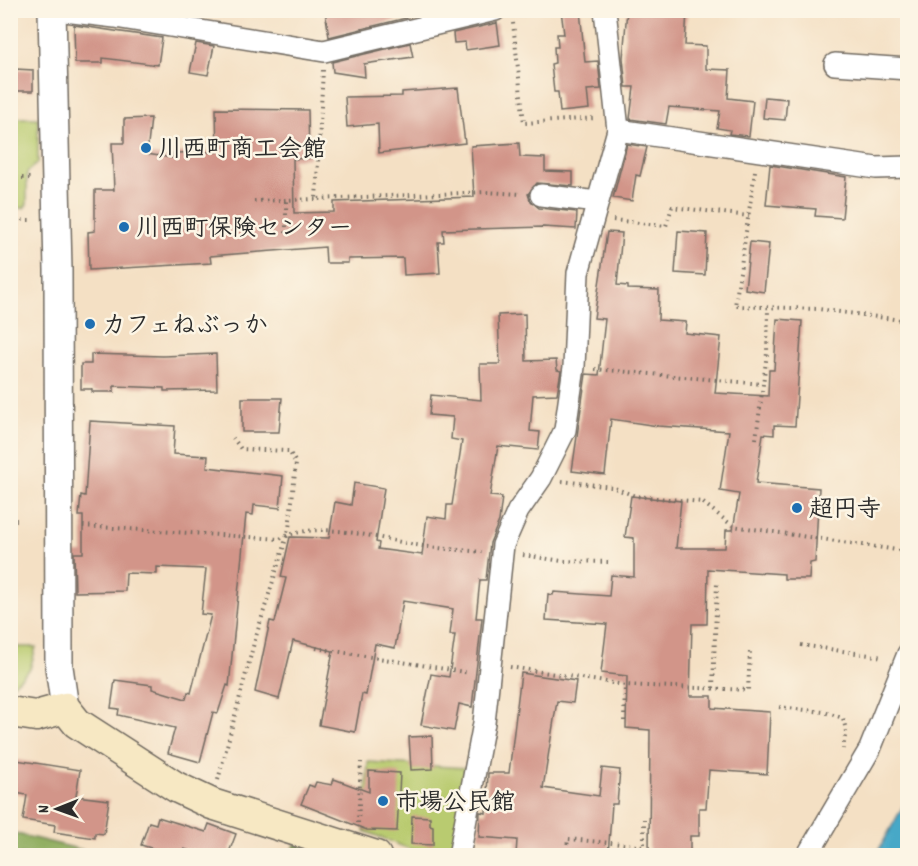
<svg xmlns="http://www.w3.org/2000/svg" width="918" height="866" viewBox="0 0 918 866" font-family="Dekko,'Klee One',sans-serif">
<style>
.green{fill:#b9cb6f;stroke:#727b4d;stroke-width:1.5}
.forest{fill:#92af62;stroke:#5e6d46;stroke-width:1.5}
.water{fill:#47a8c7;stroke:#396a79;stroke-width:1.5}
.building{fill:#d29589}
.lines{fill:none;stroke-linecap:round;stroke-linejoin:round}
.minor-casing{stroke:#716a61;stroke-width:24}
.tertiary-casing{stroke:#716a61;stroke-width:30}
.secondary-casing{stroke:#716a61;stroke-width:33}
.path{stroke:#716a61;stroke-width:4;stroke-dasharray:1.5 4.5;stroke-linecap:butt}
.minor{stroke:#fff;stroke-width:21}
.tertiary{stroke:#fff;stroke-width:27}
.secondary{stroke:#f7e8c3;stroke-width:30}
.poi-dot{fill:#1f6fb2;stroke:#fcf5e5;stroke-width:2}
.labels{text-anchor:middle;stroke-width:5;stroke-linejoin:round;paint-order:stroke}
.poi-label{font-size:24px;font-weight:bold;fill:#2b2b2b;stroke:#fcf5e5;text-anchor:start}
</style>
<rect width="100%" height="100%" fill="#fcf5e5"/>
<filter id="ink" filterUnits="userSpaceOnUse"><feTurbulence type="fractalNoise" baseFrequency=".0167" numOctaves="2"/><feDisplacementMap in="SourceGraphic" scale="12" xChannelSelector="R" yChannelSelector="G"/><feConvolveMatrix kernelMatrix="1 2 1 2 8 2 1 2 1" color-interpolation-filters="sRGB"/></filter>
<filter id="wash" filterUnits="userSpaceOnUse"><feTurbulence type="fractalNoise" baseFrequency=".008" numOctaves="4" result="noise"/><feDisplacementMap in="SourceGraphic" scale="24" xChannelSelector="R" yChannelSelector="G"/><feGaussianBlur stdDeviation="1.35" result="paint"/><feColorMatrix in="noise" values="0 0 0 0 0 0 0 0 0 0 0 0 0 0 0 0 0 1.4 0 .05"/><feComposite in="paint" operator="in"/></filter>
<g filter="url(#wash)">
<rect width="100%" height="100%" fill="#f4e0c4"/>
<g class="green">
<path d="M11,118H38V163L27,172V204L24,208H11Z"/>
<path d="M11,647H36L30,669L14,684H11Z"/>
<path d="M368,762L466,768L456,849C431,865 391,840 364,831Z"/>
</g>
<g class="forest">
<path d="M11,833L17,834L103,855H11Z"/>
<path d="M295,844L330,856H292Z"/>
</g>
<path class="water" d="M907,799V855H876Z"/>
<g id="blocks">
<g class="building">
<path d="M325,10H405L406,18L329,37Z"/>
<path d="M561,10H580L585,62L598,61L601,89L587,90L589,109L560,112L558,92H554L551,64L555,63L554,47H558L557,34H564Z"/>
<path d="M627,10H687L685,45L706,46V69L730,70L728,98L753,101L749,136L729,134L730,130L717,128L720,111L669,107L666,124L630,119L634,87H626L623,58Z"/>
<path d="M497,23L500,45L466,50L465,42L454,43L453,33Z"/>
<path d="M74,25L162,38L158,65L103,58V63H75Z"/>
<path d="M196,43L214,46L208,75L190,72Z"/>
<path d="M410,43L413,57L364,64L365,77L333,72L332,62Z"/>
<path d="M15,69L33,70V91H15Z"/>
<path d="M458,88L465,143L379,153L378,124L347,127L345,97L402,96V92Z"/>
<path d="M765,97L787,99L785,120L763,118Z"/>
<path d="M216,109L308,110L309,158L293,159L294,213L334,212V202L474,197L471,146L519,143L520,157L545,158V171L573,172V186L537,183L528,194L530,200L539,208L577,212L576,229L543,227L443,230L444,242H438L440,273L404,275L403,258L348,259V263H326L325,247L210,256L211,263L89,270L88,232L95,231V190H114L112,143H124V119L151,118L147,154L172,158L173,153L217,152Z"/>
<path d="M627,144L647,147L640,176L636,175L632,201L613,198Z"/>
<path d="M770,165L846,177L842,218L815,216L816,209L766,205Z"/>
<path d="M678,231L707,233L705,275L675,273Z"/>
<path d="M607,232L622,233L617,285L628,286V289L659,290L658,320L686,322L685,333L721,337L715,393L768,396L769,370H774L777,319L802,321L795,426L774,425V435L763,434L756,483L819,488L815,562L810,563L809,579H784V574L708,569L707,624H692L690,696H712V708L770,712L767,774L709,770L706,808H699V836H690V855H649L650,730L626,728L627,676L601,673L607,624L546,620L548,594L553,595L554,592L609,596L611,575L634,577V538L625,537L631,496L681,501L676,548H725L726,530H733L739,494L720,491L729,431L658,426L611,419L605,475L572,471L586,374L599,375L605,319L594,318Z"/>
<path d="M750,242L769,244L764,292L745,289Z"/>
<path d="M525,314L526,361L556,360L557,370L561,371L557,394L533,395L530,431L540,432L538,450L498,446L490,496L502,497L499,521L490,543L486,580H480L476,618H482L472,707L459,704L454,731L421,725L431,674L449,677L455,635H450L453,609L403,601L395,648L375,644L366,695L362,694L355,732L319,725L333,651L293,641L279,699L255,692L270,621L275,622L286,578L281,577L290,537L329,538L335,502L351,505L354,483L384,488L376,542L379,543L378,549L422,555L427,516L446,519L447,505H452L462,441L451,439L453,417L429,415L431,395L481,400L480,364H500L498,315Z"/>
<path d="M91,354L163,356L216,354L217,390L164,391V388L114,386V392H92V389H81V364H91Z"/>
<path d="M242,398H282L279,432H242Z"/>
<path d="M90,421L175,426L173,454L208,456L207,467L283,476L280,508L254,505L253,515L246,514L229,686L227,685L218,713L213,712L200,762L168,753L175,728L118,715L119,709L111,708L115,680L152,685V689L186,699L188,692L191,693L211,615L201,614L206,569L157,567V574L126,573L125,591L75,592L74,553H83V516H79L81,495L85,496Z"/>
<path d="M521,673L576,681L573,703L557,701L543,788L599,796L602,768L620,770L617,804H612L608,855H516L517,840L479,837L480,812L486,813L488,773H509Z"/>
<path d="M432,736L433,769L411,770L409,737Z"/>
<path d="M10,759L80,770L76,796L109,800L104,834L95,833V838L54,832L55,825L23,820L27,795L10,792Z"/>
<path d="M369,771L400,773L397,831L367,830L301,804L309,785L314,787L316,782L332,785L334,779L369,792Z"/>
<path d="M412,816L430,817V825L433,826V845L411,844Z"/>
<path d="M158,817L206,832L209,824L236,834L228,855H203L184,849L182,855H174L141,845L149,822L156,824Z"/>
</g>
</g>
</g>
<g filter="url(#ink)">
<use href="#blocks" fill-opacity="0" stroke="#716a61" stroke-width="1.5"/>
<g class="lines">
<defs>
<g id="minor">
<path d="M56,10L115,17L324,51L495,10"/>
<path d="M835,64L908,69"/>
<path d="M618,130L876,168L908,167"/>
<path d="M541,195L597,202"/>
<path d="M459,856L484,723L503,545L518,511L541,478L565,430L574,367L578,273L618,130L605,10"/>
<path d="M807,856L870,749L908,654"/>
</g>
<path id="tertiary" d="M52,10L58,270L59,667L65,708"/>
<path id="secondary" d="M10,712L36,716L65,708L77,723L176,787L212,804L376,856"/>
</defs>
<use href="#minor" class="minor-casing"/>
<use href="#tertiary" class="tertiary-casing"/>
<use href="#secondary" class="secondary-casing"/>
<g class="path">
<path d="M513,23L524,123L596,118"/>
<path d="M323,70L316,199L486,192L521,194"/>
<path d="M755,171L735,306L818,309L908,321"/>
<path d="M10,178H31"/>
<path d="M254,201L316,199"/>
<path d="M10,220H34"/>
<path d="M613,220L666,226L672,207L749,216"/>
<path d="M286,233V201"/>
<path d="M595,369L762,384"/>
<path d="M756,439L767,353L768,309"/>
<path d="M562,481L612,487L635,496L702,502L733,526L904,551L908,549"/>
<path d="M10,520H17"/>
<path d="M83,526L280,539C317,518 382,540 422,546C442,549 462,550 482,552"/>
<path d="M523,555L562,561L611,562"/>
<path d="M801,645L883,657"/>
<path d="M316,648L470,673"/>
<path d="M510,667L625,685L748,690L750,651"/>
<path d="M713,688L717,583"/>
<path d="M779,707L824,712L843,718L846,730L843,749"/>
<path d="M624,721L625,685"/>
<path d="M218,780L254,643L289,529L296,463L289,451L241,449L233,438"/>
<path d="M358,823L361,762"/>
<path d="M566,856L568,839L644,846"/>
<path d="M644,856V819"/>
</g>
<use href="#minor" class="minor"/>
<use href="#tertiary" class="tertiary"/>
<use href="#secondary" class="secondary"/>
</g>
</g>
<g class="poi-dot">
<circle cx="146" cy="148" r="6"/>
<circle cx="124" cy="227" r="6"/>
<circle cx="90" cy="324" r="6"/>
<circle cx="797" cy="508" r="6"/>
<circle cx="383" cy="801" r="6"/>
</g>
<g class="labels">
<g class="poi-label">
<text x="158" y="156">川西町商工会館</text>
<text x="136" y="235">川西町保険センター</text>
<text x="102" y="332">カフェねぶっか</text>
<text x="809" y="516">超円寺</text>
<text x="395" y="809">市場公民館</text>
</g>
</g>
<rect width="918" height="866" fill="none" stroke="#fcf5e5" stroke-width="36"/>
<g transform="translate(57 809) rotate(269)" stroke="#fcf5e5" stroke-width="4.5" paint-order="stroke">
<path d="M0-4.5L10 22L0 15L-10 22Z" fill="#2b2b2b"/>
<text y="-9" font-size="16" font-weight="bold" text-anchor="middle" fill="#2b2b2b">N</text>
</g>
</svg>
